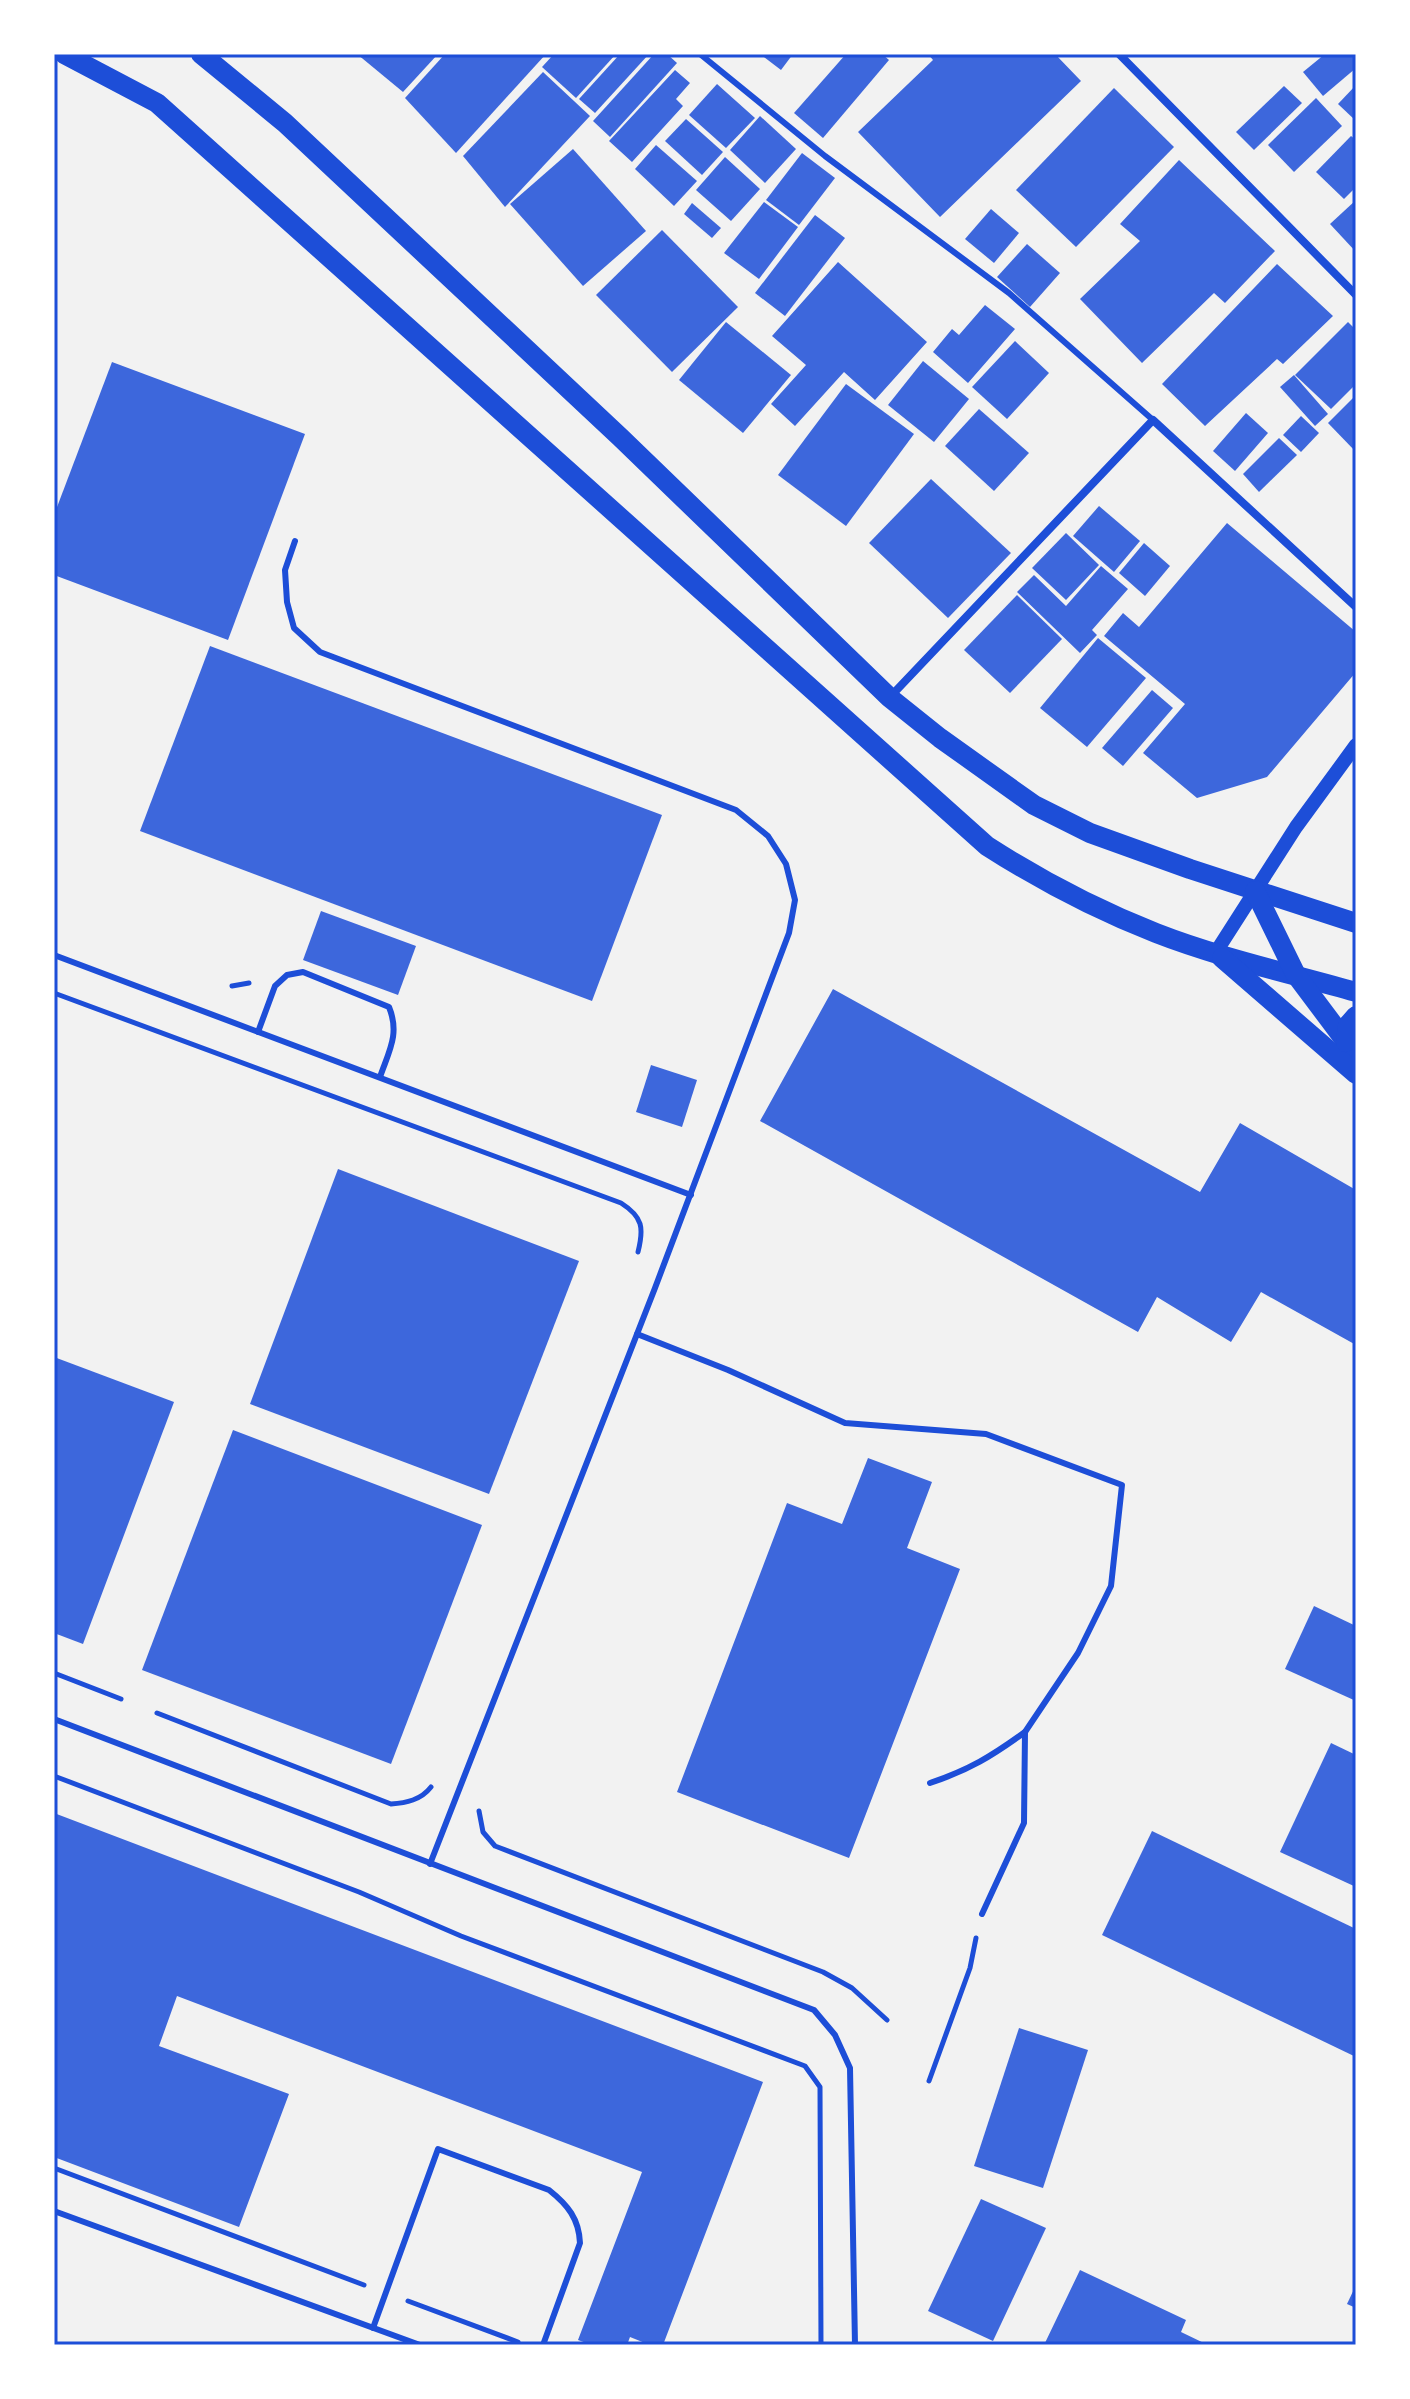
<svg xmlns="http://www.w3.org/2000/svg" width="1410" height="2399" viewBox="0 0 1410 2399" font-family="Barlow,sans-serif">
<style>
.building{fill:#3d67dc}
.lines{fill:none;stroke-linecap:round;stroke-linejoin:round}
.path{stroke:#1d4ed8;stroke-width:5}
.service{stroke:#1d4ed8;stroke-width:6}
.minor{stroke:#1d4ed8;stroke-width:8}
.tertiary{stroke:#1d4ed8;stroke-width:14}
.primary{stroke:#1d4ed8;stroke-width:20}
.neatline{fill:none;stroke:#1d4ed8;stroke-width:3}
</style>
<rect width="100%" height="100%" fill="#f2f2f2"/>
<g class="building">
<path d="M357,54H438L403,92Z"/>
<path d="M445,54H546L456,153L405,98Z"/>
<path d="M554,54H616L576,98L542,67Z"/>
<path d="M620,54H649L595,113L579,99Z"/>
<path d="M654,54H667L677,63L610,137L593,121Z"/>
<path d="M760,54H793L781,70Z"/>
<path d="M846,54H882L889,60L823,138L794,113Z"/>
<path d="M928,54H1055L1081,81L940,217L858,132L933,60Z"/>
<path d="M1325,54H1356V68L1323,96L1303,72Z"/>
<path d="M675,70L690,83L676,99L683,106L632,162L609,141Z"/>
<path d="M543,72L590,116L505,207L463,156Z"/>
<path d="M717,84L755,118L726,148L689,115Z"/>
<path d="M1356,85V121L1338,104Z"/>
<path d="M1284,86L1302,103L1254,150L1236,132Z"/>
<path d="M1114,88L1174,147L1076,247L1016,190Z"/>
<path d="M1316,98L1342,126L1294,172L1268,145Z"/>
<path d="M760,116L796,149L765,183L730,150Z"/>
<path d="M686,119L723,152L702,175L665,141Z"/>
<path d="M1351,136L1356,140V187L1344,199L1316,172Z"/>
<path d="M656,145L697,181L674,206L635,169Z"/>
<path d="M573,149L646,231L583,286L510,204Z"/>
<path d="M802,153L835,178L799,225L766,200Z"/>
<path d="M725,157L760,189L731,221L696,190Z"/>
<path d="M1179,160L1275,251L1225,303L1214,293L1142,363L1080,299L1140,241L1120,224Z"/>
<path d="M1356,200V252L1330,224Z"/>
<path d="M764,202L798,227L759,279L724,253Z"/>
<path d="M692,203L721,228L712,238L684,214Z"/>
<path d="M991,209L1019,233L994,263L965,239Z"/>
<path d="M815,215L845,238L785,316L755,293Z"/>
<path d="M662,230L738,307L672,372L596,295Z"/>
<path d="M1027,244L1060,273L1030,307L997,277Z"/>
<path d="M838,262L927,342L875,400L844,372L795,426L771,404L806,365L772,336Z"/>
<path d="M1277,264L1333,316L1283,364L1277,359L1205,426L1162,384Z"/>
<path d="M985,305L1015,329L968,383L933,352L952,329L959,335Z"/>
<path d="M726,322L791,375L743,433L679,380Z"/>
<path d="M1348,322L1356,330V384L1331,409L1295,375Z"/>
<path d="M1015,341L1049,373L1007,419L972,387Z"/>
<path d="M923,361L969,399L934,442L888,405Z"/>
<path d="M112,362L305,434L228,640L54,575V515Z"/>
<path d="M1294,375L1328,414L1315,426L1280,387Z"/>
<path d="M846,384L914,434L846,526L778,475Z"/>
<path d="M1356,395V452L1328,423Z"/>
<path d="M979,409L1029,453L994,491L945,446Z"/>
<path d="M1246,413L1268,433L1235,471L1213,451Z"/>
<path d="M1301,416L1319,433L1301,452L1283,435Z"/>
<path d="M1279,438L1297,455L1259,492L1243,474Z"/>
<path d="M931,479L1011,553L948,618L869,543Z"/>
<path d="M1099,506L1140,541L1114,572L1073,536Z"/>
<path d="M1227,523L1356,632V672L1267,777L1197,798L1143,753L1185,704L1104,636L1123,613L1139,627Z"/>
<path d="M1066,533L1099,565L1066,600L1032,568Z"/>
<path d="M1144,543L1170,566L1145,596L1119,573Z"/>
<path d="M1101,566L1128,589L1092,630L1097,635L1080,653L1017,592L1034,575L1066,606Z"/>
<path d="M1017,595L1062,639L1010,693L964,650Z"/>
<path d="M1098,638L1146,678L1087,747L1040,708Z"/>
<path d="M210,646L662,815L592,1001L140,831Z"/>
<path d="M1152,690L1173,708L1123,766L1102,748Z"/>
<path d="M321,911L416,946L398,995L303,960Z"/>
<path d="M833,989L1200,1192L1240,1123L1356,1190V1345L1261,1292L1231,1342L1157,1297L1138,1332L760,1121Z"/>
<path d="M651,1065L697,1080L682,1127L636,1112Z"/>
<path d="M338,1169L579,1261L489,1494L250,1404Z"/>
<path d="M54,1357L174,1402L83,1644L54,1633Z"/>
<path d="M233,1430L482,1525L391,1764L142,1670Z"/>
<path d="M868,1458L932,1482L907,1548L960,1569L849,1858L677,1792L787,1503L842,1524Z"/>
<path d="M1314,1606L1356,1626V1701L1285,1669Z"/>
<path d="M1331,1743L1356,1755V1887L1280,1852Z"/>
<path d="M54,1813L763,2082L663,2345H650L630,2337L627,2345H592L578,2340L642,2172L177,1996L159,2046L289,2094L239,2227L54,2157Z"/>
<path d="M1152,1831L1356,1929V2057L1102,1935Z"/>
<path d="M1019,2028L1088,2050L1043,2188L974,2166Z"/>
<path d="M981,2199L1046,2228L993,2341L928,2311Z"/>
<path d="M1080,2270L1186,2320L1181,2332L1208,2345H1044Z"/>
<path d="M1356,2285V2308L1347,2304Z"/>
</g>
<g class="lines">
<g class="path">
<path d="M232,986L249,983"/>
<path d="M54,993L621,1203C643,1217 644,1228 638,1252"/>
<path d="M54,1673L121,1699"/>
<path d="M157,1713L391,1804C406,1803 421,1800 431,1787"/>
<path d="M54,1776L359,1892L461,1936L805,2066L820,2087L821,2345"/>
<path d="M479,1811L483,1832L495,1846L823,1972L852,1988L887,2020"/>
<path d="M929,2081L970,1968L976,1938"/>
<path d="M54,2168L364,2285"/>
<path d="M408,2301L518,2342"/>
</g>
<g class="service">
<path d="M700,54L825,156L1009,293L1153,420"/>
<path d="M295,541L285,570L287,602L294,628L320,652L736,810L768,836L786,864L795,900L789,933L655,1288L430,1864"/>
<path d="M54,955L691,1195"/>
<path d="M258,1032L275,986L287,975L303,972L389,1007C400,1034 389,1051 380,1077"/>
<path d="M637,1334L728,1370L845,1423L986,1434L1122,1485L1111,1586L1078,1653L1025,1732L1024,1823L982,1914"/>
<path d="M54,1719L814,2010L835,2035L850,2068L855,2345"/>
<path d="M930,1783C969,1770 992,1756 1025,1732"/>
<path d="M54,2211L420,2345"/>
<path d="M373,2328L438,2149L549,2190C568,2205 579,2219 580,2243L543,2345"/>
</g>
<g class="minor">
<path d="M1119,54L1356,295"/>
<path d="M890,697L1153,420L1356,607"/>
</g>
<path class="tertiary" d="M1216,952L1296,827L1356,745"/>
<g class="primary">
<path d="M64,54L157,103L987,846C1040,880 1097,910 1156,933C1220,958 1289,973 1356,992"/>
<path d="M201,54L285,123L620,437L890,698L940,738L1034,805L1090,833L1190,869L1356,923"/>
<path d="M1255,891L1296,975L1356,1055"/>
<path d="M1222,958L1356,1074"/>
<path d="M1346,1042L1348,1025L1356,1016"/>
</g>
</g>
<rect width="1410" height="2399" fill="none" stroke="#ffffff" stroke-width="112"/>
<rect x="56" y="56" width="1298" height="2287" class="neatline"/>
</svg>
